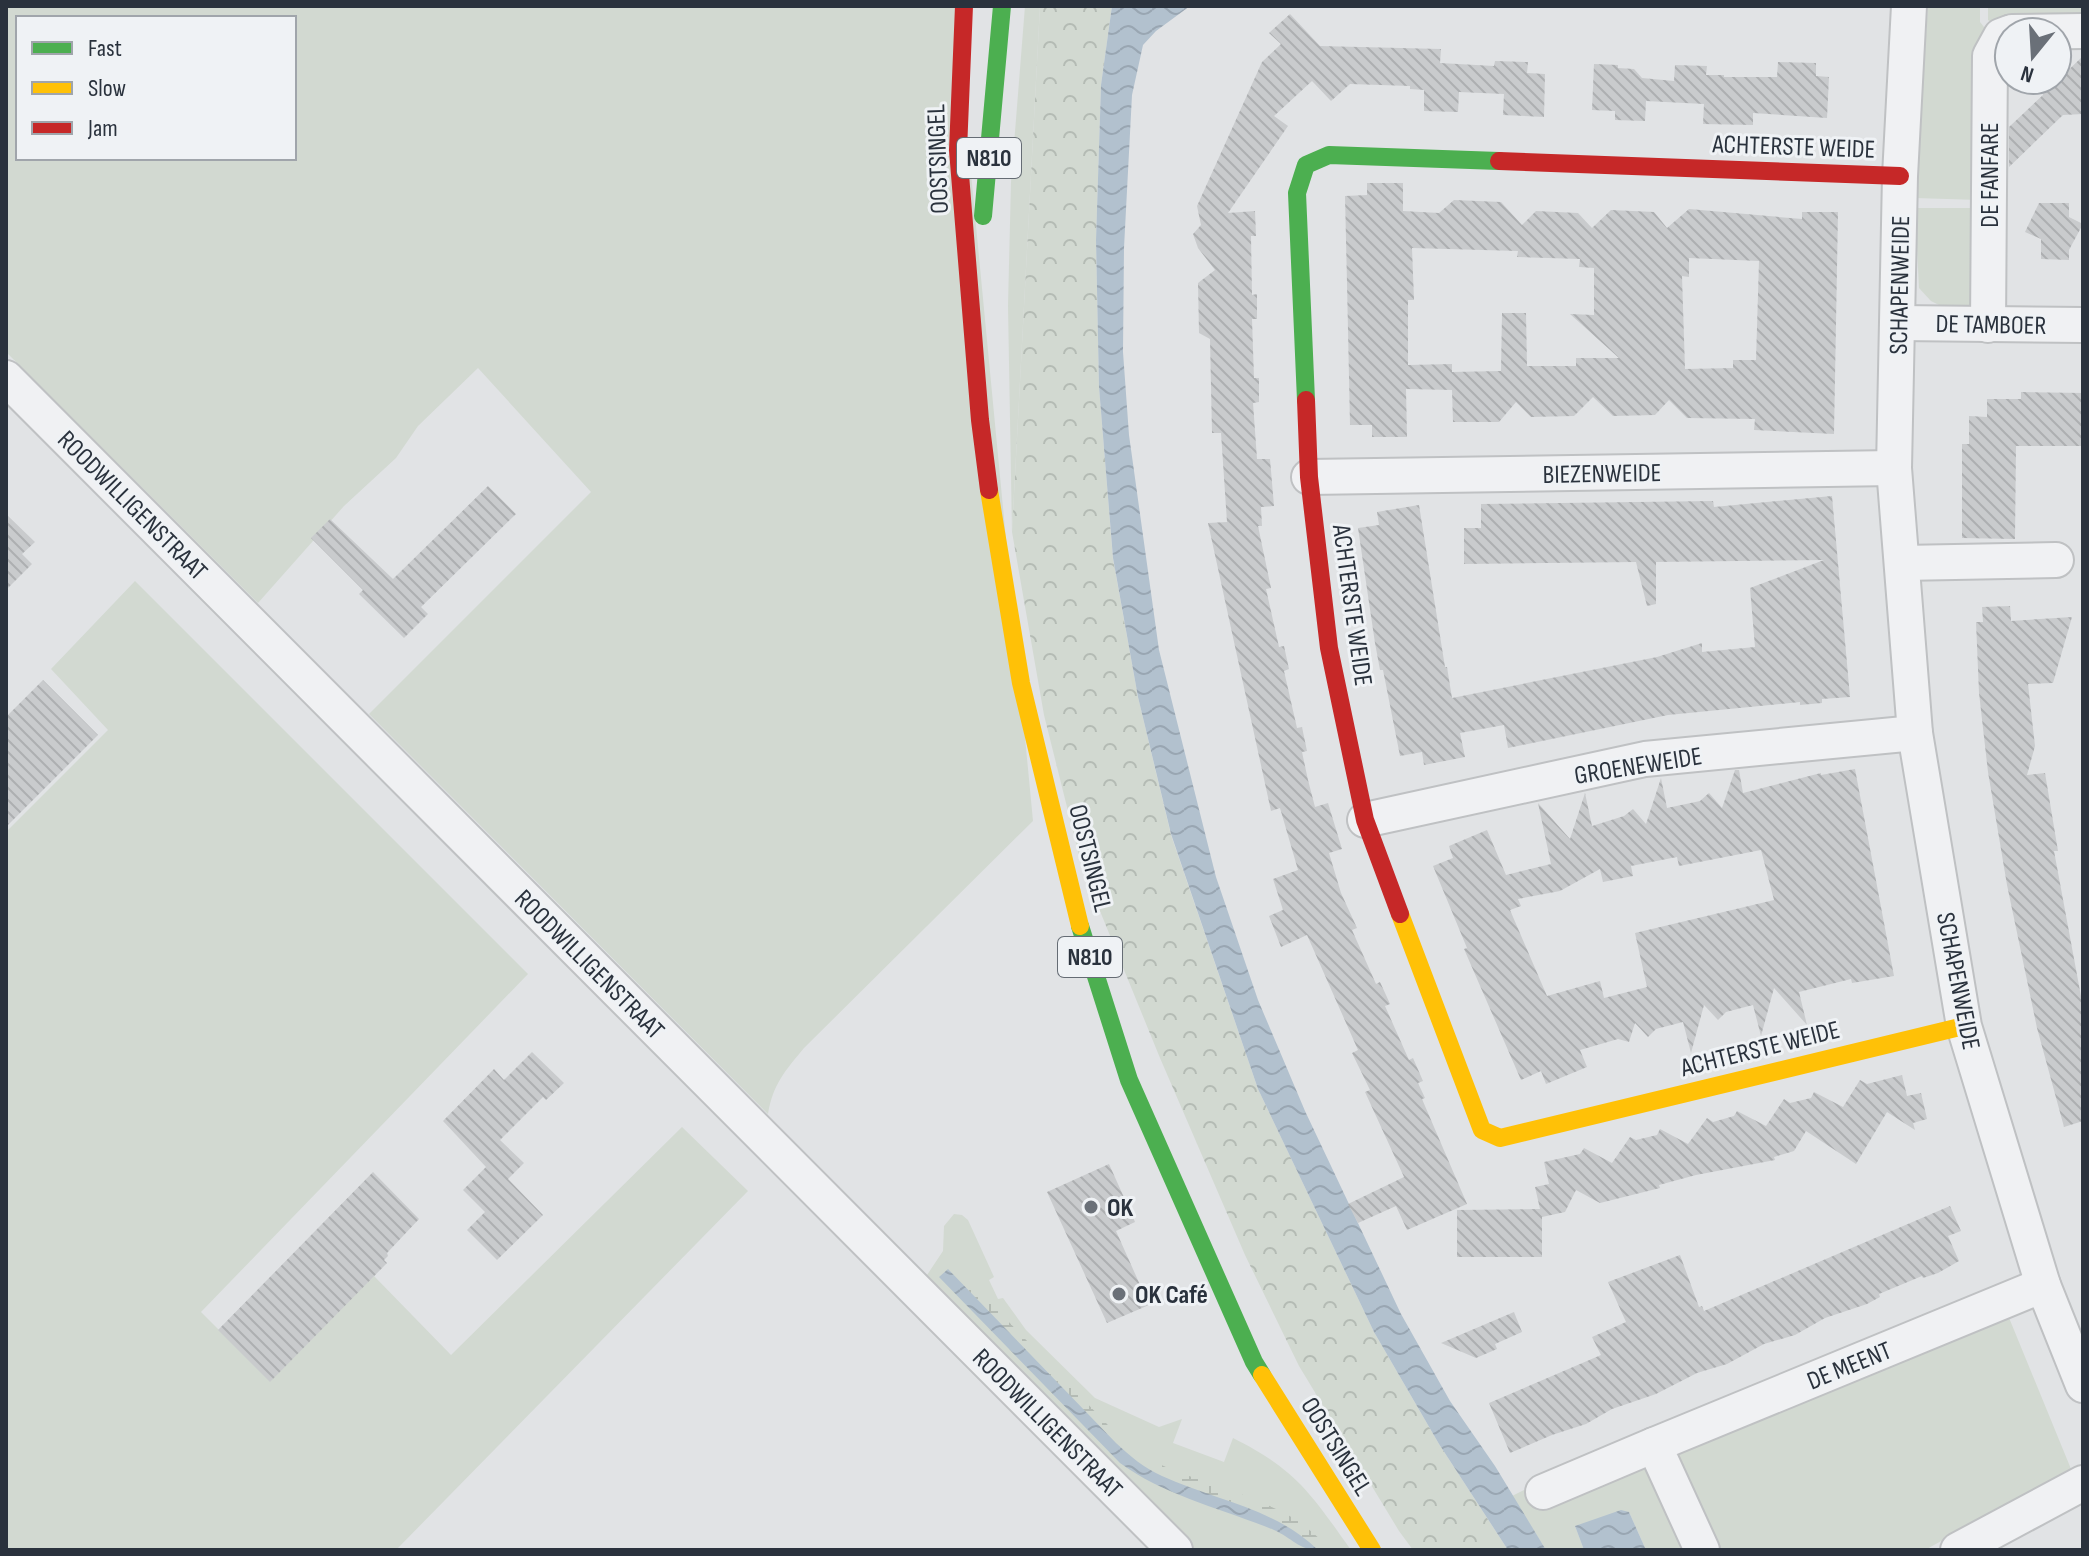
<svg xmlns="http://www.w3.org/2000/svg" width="2089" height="1556" viewBox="0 0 2089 1556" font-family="'Sofia Sans Condensed',sans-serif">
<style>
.green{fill:#d2d9d1;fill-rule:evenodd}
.forest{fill:url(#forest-crowns)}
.wetland{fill:url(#wetland-marsh)}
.water{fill:url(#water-waves)}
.building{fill:url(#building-back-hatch);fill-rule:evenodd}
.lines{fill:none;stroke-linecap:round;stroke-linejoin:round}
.street-casing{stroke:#bfc1c3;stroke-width:38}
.street{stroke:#f0f1f3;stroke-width:34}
.fast{stroke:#4caf50;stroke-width:18}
.slow{stroke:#ffc107;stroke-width:18}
.jam{stroke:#c62828;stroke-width:18}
.poi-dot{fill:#6a7078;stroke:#eff2f5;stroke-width:3}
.labels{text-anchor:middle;stroke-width:6;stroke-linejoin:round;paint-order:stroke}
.shield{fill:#eff2f5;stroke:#656c74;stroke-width:2}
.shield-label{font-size:24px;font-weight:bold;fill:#2a323d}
.street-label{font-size:26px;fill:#2a323d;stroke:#eff2f5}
.poi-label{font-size:26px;font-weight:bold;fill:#2a323d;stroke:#eff2f5;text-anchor:start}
</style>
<defs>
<pattern id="forest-crowns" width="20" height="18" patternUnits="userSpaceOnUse" patternTransform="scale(2)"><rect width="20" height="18" fill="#d2d9d1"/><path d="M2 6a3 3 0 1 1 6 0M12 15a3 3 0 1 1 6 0" fill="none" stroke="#b4bbb4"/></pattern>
<pattern id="wetland-marsh" width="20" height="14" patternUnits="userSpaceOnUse" patternTransform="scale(2)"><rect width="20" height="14" fill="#d2d9d1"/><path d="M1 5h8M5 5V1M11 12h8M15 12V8" fill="none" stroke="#b4bbb4"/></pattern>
<pattern id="water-waves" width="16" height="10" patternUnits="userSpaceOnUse" patternTransform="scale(2)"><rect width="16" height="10" fill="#b2c1ce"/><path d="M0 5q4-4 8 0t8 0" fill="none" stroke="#99a6b2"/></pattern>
<pattern id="building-back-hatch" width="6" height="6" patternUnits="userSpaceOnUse" patternTransform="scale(2)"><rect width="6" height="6" fill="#c9cbcd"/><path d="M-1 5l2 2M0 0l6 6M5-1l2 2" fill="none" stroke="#adafb1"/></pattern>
</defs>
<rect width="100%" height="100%" fill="#e1e3e5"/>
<g class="green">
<path d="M6,6H955L1033,821L804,1048C785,1071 773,1084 768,1114L369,714L591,492L478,368L418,426L396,458L344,506L258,603L6,352ZM18,18H294V158H18Z"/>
<path d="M1025,6H1040L1012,532L1008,306L1011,182Z"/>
<path d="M1928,6H1980V22L1988,32L1979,200L1915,198Z"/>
<path d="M1988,6H2083V19L1994,25L1988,20Z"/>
<path d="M1915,208H1979L1974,301L1967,308L1947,309L1931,301L1919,288Z"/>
<path d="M135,581L528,974L201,1312L270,1381L374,1276L451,1355L682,1127L748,1191L396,1550H6V832L108,730L51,669Z"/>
<path d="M954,1214L962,1215L968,1220L994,1277L989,1280L998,1299L1003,1298L1026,1330L1095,1398L1159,1427L1182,1419L1173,1443L1224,1462L1233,1438C1297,1470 1311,1494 1351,1550H1186L923,1281L943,1251L944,1226Z"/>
<path d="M2005,1308L2071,1469L1925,1550H1713L1676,1454Z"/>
<path d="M1655,1461L1690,1550H1646L1629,1512L1575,1526L1584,1550H1546L1512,1496L1532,1486Z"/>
</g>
<path class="forest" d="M1040,6H1112L1101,85L1096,240L1099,387L1113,559L1138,697L1171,835L1258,1089L1374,1332L1439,1444L1508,1550H1413L1399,1531L1299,1366L1245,1255L1160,1058L1082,867L1044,715L1012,532Z"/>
<path class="wetland" d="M948,1269L981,1293L1132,1450C1179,1478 1234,1487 1282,1512C1301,1521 1316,1535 1331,1550H1315L1294,1533L1151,1473L1132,1462L946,1271Z"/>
<g class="water">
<path d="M1112,6H1190L1156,31L1143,45L1132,95L1124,248L1123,352L1129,435L1159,650L1216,877L1258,1000L1305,1111L1401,1314L1450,1401L1495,1466L1546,1550H1508L1439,1444L1374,1332L1258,1089L1171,834L1138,697L1113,558L1099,387L1096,240L1101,85Z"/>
<path d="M948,1269L1116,1443C1130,1456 1144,1468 1162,1476C1214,1500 1275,1508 1318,1550C1299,1550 1292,1538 1274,1530C1223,1509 1165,1496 1120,1463L939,1277Z"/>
<path d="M1621,1510L1629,1512L1646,1550H1584L1575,1526Z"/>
</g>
<g class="building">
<path d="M1290,14L1320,46L1441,49L1440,63L1494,66L1495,61L1528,62L1527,73L1545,74L1544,117L1503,115L1504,94L1459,92L1458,112L1424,111V90L1410,89V86L1350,84L1331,101L1312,81L1274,116L1288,126L1228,213L1255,211L1256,236H1251L1252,295L1257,294V319H1252L1253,349L1254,378H1259V402L1253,403L1257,459H1270L1274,506L1261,507L1262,526H1258L1271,588L1266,589L1279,647L1284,646L1289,669L1284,671L1297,728L1302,727L1307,751L1302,752L1308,780L1315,807L1328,803L1342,849L1329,853L1341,893L1357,928L1352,930L1376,984L1380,982L1386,995L1390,1004L1385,1006L1409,1060L1413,1058L1423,1081L1418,1083L1425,1098L1422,1099L1467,1204L1407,1230L1396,1206L1358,1223L1348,1204L1404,1177L1365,1092L1370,1090L1352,1053L1358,1050L1307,935L1281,947L1269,916L1283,910L1273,879L1298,870L1280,808L1271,811L1208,523L1227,522L1221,433H1212L1210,339L1199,333L1198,283L1215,270L1198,248L1193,234L1201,225L1197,206L1262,62L1281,44L1269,33Z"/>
<path d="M2083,56V114L2063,115L2009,167V127L2043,95L2040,80H2058Z"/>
<path d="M1778,62L1816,63V76L1829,77L1827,118L1753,113V125L1703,124L1704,104L1646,101L1645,121L1615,120V111L1592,110L1594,64L1618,65V68L1634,69L1642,78L1674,81L1675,65L1707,66L1706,75H1724V77H1777Z"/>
<path d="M1367,183H1403V211L1439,213L1454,200L1501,202L1522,225L1536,211L1578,213L1592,228L1611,210L1654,212L1667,228L1689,209L1802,219V212H1838L1834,434L1754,430L1755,419L1687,418L1669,400L1655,415L1613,416L1593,397L1574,416L1531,417L1516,402L1499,422H1453L1452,390L1406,389L1407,437H1372V425H1350L1347,283L1345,196L1367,195ZM1412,248L1518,251L1517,257L1580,259L1579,267L1594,268V315L1570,314L1619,358H1576V366H1527L1526,313H1502L1501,371L1452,372V364L1408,365V300H1414ZM1689,258L1759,261L1756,360H1733V368L1685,369L1682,276L1689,277Z"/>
<path d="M2039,203H2069V217L2083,224L2069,250V260L2041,259V239L2025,232Z"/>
<path d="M2021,392L2083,393V446H2016L2015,539L1962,538V444H1969V416L1987,417V399H2021Z"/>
<path d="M488,486L516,514L421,607L428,614L404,638L359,594L363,590L311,538L330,519L393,579Z"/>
<path d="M1832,496L1850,697L1822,699V703L1800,705V702L1668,715L1508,748L1504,725L1460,733L1465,757L1424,765L1422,752L1400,756L1383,670H1380L1375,643L1358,528L1379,525L1377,512L1419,505L1445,667H1447L1452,698L1657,657L1702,643V652L1755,647L1750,588L1824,560L1656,562V604L1647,606L1636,562L1464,564V528H1481V504L1713,501L1714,507Z"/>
<path d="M6,514L35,542L22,554L32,564L6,590Z"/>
<path d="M2010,606L2011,621L2072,617L2053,683L2028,684L2035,746L2027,775L2045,773L2058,851H2054L2083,1007V1121L2064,1127L2037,1028L2007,885L1988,772L1979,693L1976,622H1983L1982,607Z"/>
<path d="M43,680L98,735L6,827V717Z"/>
<path d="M1855,769L1894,976L1852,983L1851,979L1799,992L1807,1025L1774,988L1761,1036L1753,1005L1726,1012L1718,1020L1704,1005L1691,1053L1683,1022L1656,1029L1648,1037L1635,1023L1629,1042L1618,1039L1580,1050L1587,1067L1546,1084L1541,1071L1521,1080L1464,949L1467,948L1433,866L1453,858L1449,846L1487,830L1506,875L1551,864L1538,803L1570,839L1585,793L1592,826L1624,816L1633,809L1646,824L1661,778L1667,808L1700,801L1709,793L1722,808L1735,770H1739L1743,793L1821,773V775ZM1761,850L1774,900L1635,933L1647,987L1604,998L1600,981L1547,996L1510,910L1521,906L1518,899L1560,891L1600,869L1603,882L1633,876L1631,866L1677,857L1679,866Z"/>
<path d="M532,1052L564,1083L546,1100L543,1097L500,1140L524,1163L508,1179L543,1215L497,1260L467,1230L485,1212L463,1190L486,1167L443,1121L494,1069L504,1080Z"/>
<path d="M1902,1075L1907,1096L1921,1093L1927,1119L1913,1123L1915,1130L1887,1112L1856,1164L1806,1131L1794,1151L1774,1157L1775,1160L1696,1175L1659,1185L1660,1188L1600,1203L1576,1190L1565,1212L1542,1217V1257H1457V1210L1540,1209L1535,1187L1549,1184L1544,1162L1580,1154L1584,1148L1612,1163L1630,1137L1636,1140L1657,1135L1660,1129L1688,1144L1707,1118L1713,1122L1734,1116L1737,1111L1766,1126L1784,1099L1790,1103L1811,1098L1814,1092L1843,1107L1860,1080L1867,1084Z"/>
<path d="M1109,1164L1135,1222L1116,1231L1149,1305L1107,1323L1047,1192Z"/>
<path d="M373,1172L419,1219L387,1253L388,1256L384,1260L387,1263L270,1382L218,1330Z"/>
<path d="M1950,1206L1961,1231L1948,1236L1959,1261L1938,1273L1923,1278L1922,1276L1879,1294L1880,1297L1867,1304L1825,1318L1795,1335L1764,1344L1727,1364L1697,1373L1656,1394L1612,1409L1586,1424L1552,1435L1510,1453L1489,1403L1601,1355L1592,1337L1626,1322L1608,1282L1680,1255L1699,1307L1702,1306L1704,1311Z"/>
<path d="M1514,1312L1522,1332L1495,1344L1497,1349L1476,1358L1441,1343Z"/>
</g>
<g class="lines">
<defs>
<g id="street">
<path d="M1909,6L1900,176L1894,468L1915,733L1964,1026L2043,1285L2083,1385"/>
<path d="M2012,32L2083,31"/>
<path d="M1899,323L2083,325"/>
<path d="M1988,325L1990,56L2001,36L2009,33"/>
<path d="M6,378L1175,1550"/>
<path d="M1309,477L1894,468"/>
<path d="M1902,563L2056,560"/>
<path d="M1365,820L1645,759L1915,733"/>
<path d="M1543,1492L1654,1445"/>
<path d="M1702,1550L1654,1445L2043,1285"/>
<path d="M1958,1550L2083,1483"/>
</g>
</defs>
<use href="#street" class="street-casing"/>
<use href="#street" class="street"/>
<g class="fast">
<path d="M983,216L1002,6"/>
<path d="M1306,400L1297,193L1306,165L1329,155L1499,161"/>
<path d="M1080,926L1129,1080L1254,1362L1262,1375"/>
</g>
<g class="slow">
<path d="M989,490L1021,683L1080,926"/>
<path d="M1400,914L1482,1130L1500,1138L1964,1026"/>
<path d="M1262,1375L1372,1550"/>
</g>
<g class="jam">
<path d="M964,6L958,150L980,420L989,490"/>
<path d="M1499,161L1900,176"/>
<path d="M1306,400L1309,477L1329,648L1365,820L1400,914"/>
</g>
</g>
<g class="poi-dot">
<circle cx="1091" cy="1207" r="8"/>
<circle cx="1119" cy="1294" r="8"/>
</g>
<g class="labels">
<g class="shield">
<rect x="957" y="138" width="64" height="40" rx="6"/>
<rect x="1058" y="937" width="64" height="40" rx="6"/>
</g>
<g class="shield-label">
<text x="989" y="166">N810</text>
<text x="1090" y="965">N810</text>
</g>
<g class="street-label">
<text transform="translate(1794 146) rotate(2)" y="9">ACHTERSTE WEIDE</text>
<text transform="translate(937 159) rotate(-92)" y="9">OOSTSINGEL</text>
<text transform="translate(1989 175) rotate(-90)" y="9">DE FANFARE</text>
<text transform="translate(1899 285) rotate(-89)" y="9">SCHAPENWEIDE</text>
<text transform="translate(1991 324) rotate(1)" y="9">DE TAMBOER</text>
<text transform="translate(1602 473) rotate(-1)" y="9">BIEZENWEIDE</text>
<text transform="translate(133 505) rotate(45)" y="9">ROODWILLIGENSTRAAT</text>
<text transform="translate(1353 605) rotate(82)" y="9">ACHTERSTE WEIDE</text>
<text transform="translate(1638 765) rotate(-9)" y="9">GROENEWEIDE</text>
<text transform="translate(1091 858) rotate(76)" y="9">OOSTSINGEL</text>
<text transform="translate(590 964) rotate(45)" y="9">ROODWILLIGENSTRAAT</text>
<text transform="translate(1959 981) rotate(79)" y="9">SCHAPENWEIDE</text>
<text transform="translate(1760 1048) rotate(-14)" y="9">ACHTERSTE WEIDE</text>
<text transform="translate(1849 1365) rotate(-22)" y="9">DE MEENT</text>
<text transform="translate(1048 1423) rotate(45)" y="9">ROODWILLIGENSTRAAT</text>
<text transform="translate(1337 1446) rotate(58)" y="9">OOSTSINGEL</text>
</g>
<g class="poi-label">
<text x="1107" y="1216">OK</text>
<text x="1135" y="1303">OK Café</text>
</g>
</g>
<rect width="2089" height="1556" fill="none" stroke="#2a323d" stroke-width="16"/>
<rect x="16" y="16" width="280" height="144" fill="#eff2f5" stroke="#a0a5ab" stroke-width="2"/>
<rect x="32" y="42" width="40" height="12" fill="#4caf50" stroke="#a0a5ab" stroke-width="2"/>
<text x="88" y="56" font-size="24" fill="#2a323d">Fast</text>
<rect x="32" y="82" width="40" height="12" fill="#ffc107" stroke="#a0a5ab" stroke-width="2"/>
<text x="88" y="96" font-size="24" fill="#2a323d">Slow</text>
<rect x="32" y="122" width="40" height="12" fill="#c62828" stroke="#a0a5ab" stroke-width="2"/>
<text x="88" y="136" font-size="24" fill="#2a323d">Jam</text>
<g transform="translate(2033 56) rotate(198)"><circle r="38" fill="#eff2f5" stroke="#a0a5ab" stroke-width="2"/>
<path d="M0-6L14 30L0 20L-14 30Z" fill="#6a7078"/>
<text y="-12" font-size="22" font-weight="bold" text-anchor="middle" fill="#2a323d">N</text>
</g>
</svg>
